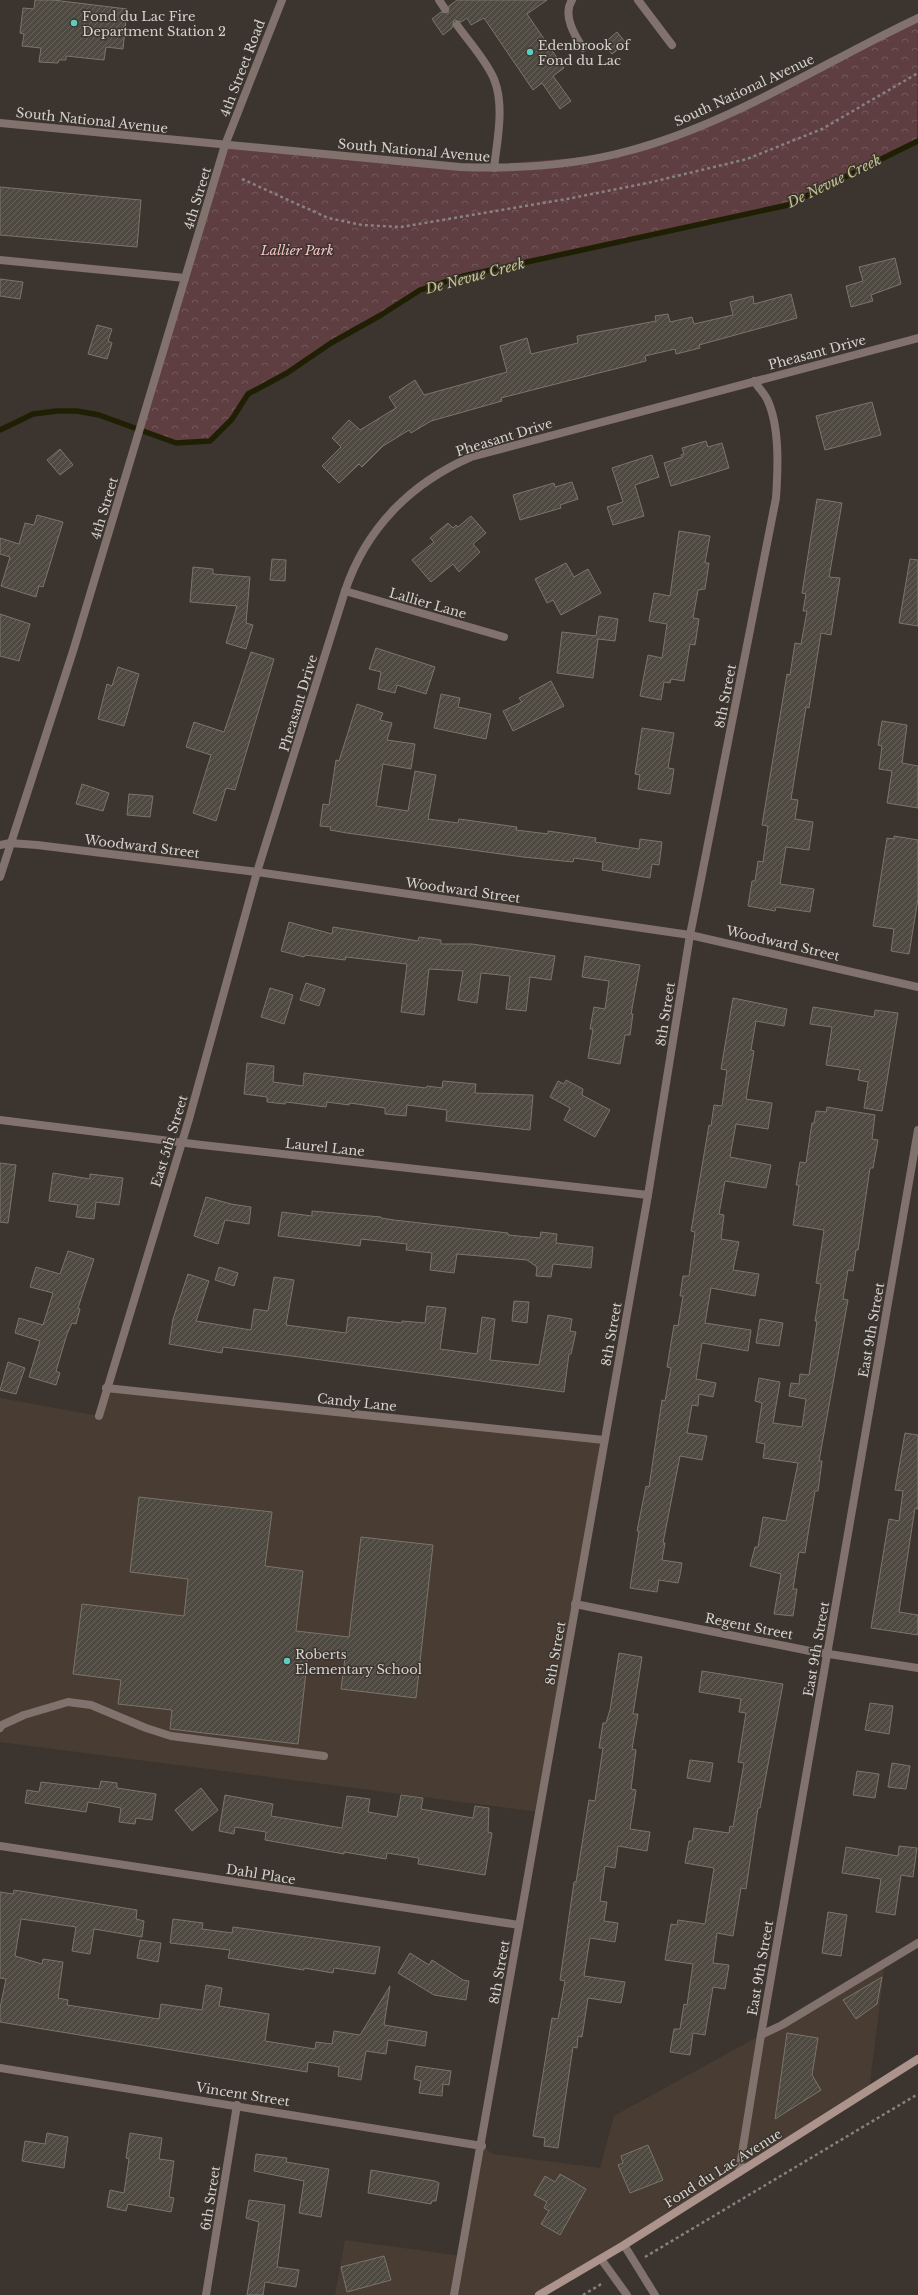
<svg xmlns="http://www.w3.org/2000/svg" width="918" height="2295" viewBox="0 0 918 2295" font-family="'Libre Baskerville',serif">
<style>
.built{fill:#493c32}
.park{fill:url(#park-crowns)}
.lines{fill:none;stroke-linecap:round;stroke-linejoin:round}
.stream{stroke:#1f1f03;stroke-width:5.5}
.building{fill:url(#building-hatch);stroke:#79756c}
.path{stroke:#87827d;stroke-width:2.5;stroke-dasharray:3 3;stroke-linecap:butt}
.service{stroke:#82726e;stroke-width:8}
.minor{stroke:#82726e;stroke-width:8}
.tertiary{stroke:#82726e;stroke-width:8}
.secondary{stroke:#ac938c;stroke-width:8}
.poi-dot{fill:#5bcebc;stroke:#3c352f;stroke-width:1.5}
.labels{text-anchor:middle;stroke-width:3;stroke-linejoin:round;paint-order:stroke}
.poi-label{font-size:13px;fill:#d5d1cd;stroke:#3c352f;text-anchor:start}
.street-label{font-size:13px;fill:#d5d1cd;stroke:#3c352f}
.park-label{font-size:13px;font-style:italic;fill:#f8c3c7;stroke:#3c352f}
.water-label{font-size:14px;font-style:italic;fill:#c1c38a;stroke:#3c352f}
</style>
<defs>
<pattern id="park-crowns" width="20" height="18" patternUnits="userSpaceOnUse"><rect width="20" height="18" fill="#5e3e41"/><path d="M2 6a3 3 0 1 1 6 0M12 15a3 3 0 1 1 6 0" fill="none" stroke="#74595b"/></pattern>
<pattern id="building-hatch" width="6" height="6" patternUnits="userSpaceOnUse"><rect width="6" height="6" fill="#4e4a42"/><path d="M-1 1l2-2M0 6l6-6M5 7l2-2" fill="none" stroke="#67635c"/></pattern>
</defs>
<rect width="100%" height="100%" fill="#3c352f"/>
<g class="built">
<path d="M106,1388L604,1440L539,1812L0,1742V1398L99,1416Z"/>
<path d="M885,1962L869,2090L539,2295H335L345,2240L462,2256L482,2146L493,2154L600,2168L614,2116L761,2035Z"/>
</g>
<path class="park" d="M918,19L917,142L788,205L463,276L420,290L381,315L331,343L287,373L248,394L234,417L210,441L176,443L140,430L225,145L463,167L611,155L695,128Z"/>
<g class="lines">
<path class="stream" d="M0,430L33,414L57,411H77L99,415L176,443L210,441L232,419L248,394L287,373L331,343L381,315L420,290L463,276L788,205L918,141"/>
</g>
<g class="building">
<path d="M35,0H53L127,9L123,49L106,47L104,60L66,56V60H59L58,63L39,62L41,48L22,46L24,34L20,33L23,8L34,9Z"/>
<path d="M457,0H547L527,14L564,68L553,76L571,101L560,109L542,83L533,90L484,18L471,25L467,18L461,22L454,20L452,28L443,35L432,19L441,12L448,13L449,6Z"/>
<path d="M617,32L626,43L612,54L603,44Z"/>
<path d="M0,187L141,200L137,247L0,235Z"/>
<path d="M895,258L901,284L871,295L873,301L851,307L846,286L863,281L859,267Z"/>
<path d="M0,279L23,282L20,299L0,296Z"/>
<path d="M791,294L797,318L699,345L700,348L676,354L675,349L645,356L646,361L501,398L502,401L431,421L411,433L409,430L383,446L362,467L359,464L339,483L322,466L341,447L332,438L349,420L360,430L396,408L389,397L415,380L424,395L507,372L500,346L527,338L531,354L578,343L577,336L656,321L655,316L668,314L670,322L692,317L694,324L733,315L730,302L753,296L754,304Z"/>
<path d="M97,325L112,329L108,341L112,343L107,359L88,354Z"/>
<path d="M872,402L881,435L825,450L816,416Z"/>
<path d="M706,441L708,447L722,443L729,468L671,486L664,463L682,457L681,455L684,454L682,448Z"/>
<path d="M60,449L73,465L60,475L47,460Z"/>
<path d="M652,455L659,477L635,485L644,516L613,525L607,507L623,502L612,468Z"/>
<path d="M572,482L578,499L560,505L561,508L520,520L513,495L554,483L555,487Z"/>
<path d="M817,499L842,503L829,577L840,578L831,635L821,633L809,708L806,707L791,799L798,800L795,819L813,822L809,850L786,847L780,884L814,889L810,912L776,907L775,911L748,906L752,881H755L758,861L763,862L768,826L762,825L787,674L790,675L795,643L801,644L807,611H803L806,594L802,593Z"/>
<path d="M37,515L63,522L43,587L39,586L36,597L1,586L10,557L0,554V538L19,544L25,523L34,525Z"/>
<path d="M471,516L486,533L473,544L480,552L459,572L453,564L431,582L412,560L434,542L430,538L448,523L453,528L456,525L458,527Z"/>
<path d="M679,531L710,536L705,563H709L705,589L698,590L693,618L699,619L695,645L690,644L684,681L671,679L670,683L664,682L661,700L640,696L648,655L662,658L667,624L649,621L654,593L670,596Z"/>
<path d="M272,559L286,560L285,581L270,580Z"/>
<path d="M910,559L918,560V626L899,623Z"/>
<path d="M566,563L574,577L588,569L601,593L561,615L553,600L547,603L535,579Z"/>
<path d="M193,567L213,569V574L250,577L246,623L253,625L246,649L226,643L237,606L190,602Z"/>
<path d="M0,614L30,624L19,661L0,656Z"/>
<path d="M599,616L618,619L615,641L598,639L593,678L557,673L562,632L596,636Z"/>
<path d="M376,648L435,667L426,694L397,685L395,693L378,689L381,672L369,669Z"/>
<path d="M251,652L274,659L235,790L226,788L216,821L193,813L211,755L186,747L194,722L224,732Z"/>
<path d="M118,667L139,674L124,726L98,719L107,684L112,686Z"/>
<path d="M551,681L564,706L513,731L503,711L522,702L519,698Z"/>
<path d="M441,694L460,698L458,707L491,714L486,739L434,728Z"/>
<path d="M357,704L383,713L380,720L392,723L387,740L415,744L411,769L383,764L376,806L408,811L415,771L436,775L428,819L458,823L459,819L517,827L516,830L548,834V831L596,838L595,842L639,849L640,839L662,842L659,865L652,864L650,878L602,870L603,862L574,858L573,862L523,857L347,833L330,830L331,827L320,826L323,804L329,805L336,760L339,761Z"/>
<path d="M882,721L907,725L902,763L918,766V808L887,803L892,771L879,769L882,746L878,745Z"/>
<path d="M642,728L674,733L668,768L674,769L670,794L638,789L640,775L635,774Z"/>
<path d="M82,784L109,793L103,811L76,804Z"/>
<path d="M129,794L153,796L150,817L127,815Z"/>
<path d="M894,836L918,840V899L909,954L891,951L894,929L873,926L887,838L894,839Z"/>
<path d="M289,922L332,934L333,927L418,941L419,937L441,940V944H472L555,956L551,980L530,977L526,1011L506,1009L510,976L481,973L477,1003L458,1000L463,971L429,969L424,1015L401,1012L407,964L346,957L345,960L305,955L304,957L281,951Z"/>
<path d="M585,956L640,965L631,1014H633L630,1035H625L620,1064L588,1058L593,1029H590L594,1007L605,1009L609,981L582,977Z"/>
<path d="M306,983L325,989L319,1006L300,1000Z"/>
<path d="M270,988L293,995L284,1024L261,1017Z"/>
<path d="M733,998L787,1009L784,1026L756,1021L751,1050L754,1051L746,1099L772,1103L768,1129L736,1124L730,1157L771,1165L766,1188L725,1181L719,1214L724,1215L721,1239L739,1242L733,1270L759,1274L755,1296L711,1288L705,1323L751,1330L748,1351L702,1343L696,1379L716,1383L713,1397L699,1394L698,1406L692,1405L687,1433L707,1436L702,1460L680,1456L663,1543H665L662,1560L682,1563L680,1575L678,1583L659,1580L657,1592L630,1588L639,1531H637L646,1486L649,1487L662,1400L665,1401L671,1368L667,1367L674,1325L678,1326L683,1296H680L683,1276H689L695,1232L691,1231L709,1125L711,1126L714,1105L722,1106L727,1070L721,1069Z"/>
<path d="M813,1007L874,1017L875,1010L898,1013L882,1111L864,1108L868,1082L858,1080L860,1070L826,1065L832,1027L810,1024Z"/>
<path d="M247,1063L274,1066L273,1082L303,1086L304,1073L426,1088L427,1086L442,1088L443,1081L476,1084L475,1093L533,1095L530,1130L446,1121L447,1110L407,1105L406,1116L385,1114V1108L350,1103L349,1105L327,1102L326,1107L286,1102L285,1104L267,1102V1097L244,1094Z"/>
<path d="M566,1080L583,1089L582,1095L610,1110L595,1137L564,1120L570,1108L550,1097L558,1081L564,1084Z"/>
<path d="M827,1107L875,1115L872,1139L878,1140L873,1168H870L858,1250H856L853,1271L848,1270L843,1299L848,1300L819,1461H822L818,1491H815L805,1553L799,1552L793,1589H797L793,1616L774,1614L781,1574L750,1566L755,1547H758L763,1517L786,1521L798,1463L763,1458L765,1444L756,1442L762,1403L755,1401L759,1378L780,1382L773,1423L802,1427L806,1399L789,1396L791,1383L799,1384L800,1374L809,1375L817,1321H815L821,1284L816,1283L824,1230L793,1225L799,1185H796L800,1162L806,1163L812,1123H814L816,1111L826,1112Z"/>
<path d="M0,1163L16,1165L8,1223L0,1222Z"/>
<path d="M53,1173L90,1179V1174L123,1178L119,1205L96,1202L94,1219L76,1217L78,1205L49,1201Z"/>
<path d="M206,1197L231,1204L251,1207L249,1224L225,1220L218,1244L194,1236Z"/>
<path d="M312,1211L381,1217V1218L394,1220L508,1233V1235L540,1238L541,1232L557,1234L556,1243L593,1247L591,1268L553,1264L551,1277L536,1276L537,1267L527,1260L457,1254L454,1273L430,1270L432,1253L406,1250L407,1244L361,1239L360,1246L278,1236L282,1212L312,1216Z"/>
<path d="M68,1251L94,1259L78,1308L80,1309L76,1324L72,1323L67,1334L56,1371L60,1373L56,1385L29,1377L40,1341L15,1333L19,1318L43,1325L53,1293L30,1287L36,1267L60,1274Z"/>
<path d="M219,1267L238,1273L234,1286L215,1280Z"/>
<path d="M188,1274L209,1281L196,1321L251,1330L254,1309L268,1311L274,1277L294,1280L286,1325L346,1333L348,1317L402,1323V1321L425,1323L427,1306L446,1308L440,1349L477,1354L482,1317L495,1319L490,1360L539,1365L548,1315L572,1319L570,1331L576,1332L571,1354H569L564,1392L223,1347L222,1353L169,1344L173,1319Z"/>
<path d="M514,1301L529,1302L527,1323L512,1321Z"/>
<path d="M760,1319L783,1323L779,1346L756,1343Z"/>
<path d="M8,1362L25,1368L16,1394L0,1390Z"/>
<path d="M905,1433L918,1435V1509L915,1508L899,1612L918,1615V1635L871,1628L889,1519L899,1521L903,1491L895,1490Z"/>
<path d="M139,1497L272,1512L265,1566L303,1571L296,1631L349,1637L361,1537L433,1545L416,1698L341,1689L345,1658L308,1654L298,1744L170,1729L172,1710L118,1704L121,1680L73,1674L82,1604L184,1616L188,1579L130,1572Z"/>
<path d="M619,1653L642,1657L633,1714H638L632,1749L636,1750L631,1789L636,1790L630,1829L650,1832L647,1851L618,1846L615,1868L605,1866L600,1901L607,1902L604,1921L618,1923L615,1942L590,1938L584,1976L625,1982L621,2003L588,1998L582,2037L578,2036L577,2048L573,2047L558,2148L544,2146L545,2138L533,2136L552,2018L558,2019L565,1981L560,1980L574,1882H576L589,1800L595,1801L603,1748H599L603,1723H606L610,1710Z"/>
<path d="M702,1671L783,1684L760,1808H758L746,1889L741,1888L733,1936L717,1933L713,1963L729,1965L725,1989L713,1987L705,2035L693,2033L690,2055L670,2052L674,2029H680L684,2004L687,2005L693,1964L665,1960L671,1924L677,1925L678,1920L705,1924L714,1868L685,1863L689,1841H692L694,1828L729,1833L730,1826L733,1827L744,1763L738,1762L746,1713L739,1712L741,1699L699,1692Z"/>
<path d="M870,1703L893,1706L889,1734L865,1730Z"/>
<path d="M690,1760L713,1763L710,1782L687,1778Z"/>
<path d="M892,1763L910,1766L906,1789L888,1787Z"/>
<path d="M857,1771L879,1774L875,1798L853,1795Z"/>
<path d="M101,1781L117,1783V1788L156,1794L152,1820L136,1818L135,1824L119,1822L121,1808L88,1802L86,1812L25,1803L27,1790L39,1792L41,1782L99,1789Z"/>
<path d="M201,1788L218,1810L192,1831L175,1810Z"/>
<path d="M225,1795L273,1804L271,1816L342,1828L347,1796L370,1799L368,1812L397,1817L401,1795L423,1798L421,1809L473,1818L475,1806L489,1808L488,1832L492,1833L485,1875L418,1864L419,1858L387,1853L386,1859L344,1852V1854L265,1840L266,1832L235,1827L234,1834L219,1831Z"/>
<path d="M899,1846L917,1848L913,1877L901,1875L895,1915L876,1912L881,1879L842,1873L846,1847L898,1856Z"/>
<path d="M14,1890L137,1910L136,1919L144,1921L142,1937L94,1929L90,1954L72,1951L76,1927L21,1919L15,1956L42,1964L43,1959L63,1962L58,1998L68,2000L67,2005L159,2019L161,2004L202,2010L206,1985L222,1988L219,2006L269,2014L265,2041L315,2049L316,2042L332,2044L334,2031L360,2035L390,1986L384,2025L427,2032L425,2046L388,2040L386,2054L366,2051L361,2080L338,2076L339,2067L308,2062L307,2072L0,2022V2008L6,1979L0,1978V1892L13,1894Z"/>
<path d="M828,1912L847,1915L841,1956L822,1953Z"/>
<path d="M173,1919L203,1923L202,1929L232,1933L233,1927L380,1947L375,1974L334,1968L333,1973L304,1968V1970L228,1958L230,1950L170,1943Z"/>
<path d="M140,1940L161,1943L158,1962L137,1958Z"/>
<path d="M410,1953L429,1965L432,1960L463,1980L469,1981L466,2000L434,1995L398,1973Z"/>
<path d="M882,1977L877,2004L856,2019L843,2000Z"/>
<path d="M787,2033L818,2038L812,2075L821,2090L775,2119Z"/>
<path d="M416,2066L451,2071L449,2085L443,2084L442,2096L419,2093L421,2081L414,2079Z"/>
<path d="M47,2133L68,2137L64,2168L22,2161L25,2141L45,2144Z"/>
<path d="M130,2133L162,2138L159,2159L174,2161L169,2197L174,2198L171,2212L128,2204L126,2211L107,2207L110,2190L124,2193L129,2159L126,2158Z"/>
<path d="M648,2145L663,2180L630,2193L618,2165L623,2163L621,2156Z"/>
<path d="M256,2154L287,2158L286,2162L329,2169L321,2217L299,2213L304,2181L254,2171Z"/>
<path d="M371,2170L435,2181L439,2183L436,2201H432L431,2204L368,2193Z"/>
<path d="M560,2174L586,2189L560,2235L541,2224L549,2211L544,2208L547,2202L534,2195L545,2176L555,2182Z"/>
<path d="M249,2200L285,2205L277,2267L299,2270L296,2287L265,2282L263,2295H247L259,2222L246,2218Z"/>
<path d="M384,2256L391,2280L347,2292L341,2267Z"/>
</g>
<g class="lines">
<g class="path">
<path d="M242,179L328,218L362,225L401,227L567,199L652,182L747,159L822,129L918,73"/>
<path d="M645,2257L918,2094"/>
<path d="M583,2295L603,2283"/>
</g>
<g class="service">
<path d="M439,0L445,9"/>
<path d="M572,0C562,15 575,36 583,48"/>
<path d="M638,0L672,45"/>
<path d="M457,25C469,42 486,60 494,79C505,106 497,141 494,168"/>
<path d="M0,260L185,278"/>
<path d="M0,1728L2,1725L24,1715L68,1702L91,1705L146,1728L171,1736L324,1756"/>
<path d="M761,2035L782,2025L918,1943"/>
</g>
<g class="minor">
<path d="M345,591L504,637"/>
<path d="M0,845L10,843L37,845L257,872L690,935L918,987"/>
<path d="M0,1120L202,1145L648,1195"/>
<path d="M106,1388L604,1440"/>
<path d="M99,1416L189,1119L257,872L345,591C366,528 411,483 471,457L918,338"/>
<path d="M575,1604L810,1651L918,1668"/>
<path d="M0,1846L519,1925"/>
<path d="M0,2068L482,2146"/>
<path d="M739,2172L761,2035L918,1130"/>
<path d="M624,2245L655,2295"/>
<path d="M601,2259L627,2295"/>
<path d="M206,2295L237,2105"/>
<path d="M454,2295L648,1195L690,935L776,498C778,469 780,426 767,399C764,393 758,387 754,381"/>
</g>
<g class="tertiary">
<path d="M0,123L460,167C516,169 573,166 628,151C731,124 822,63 918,18"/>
<path d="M0,877L74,648L225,145L282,0"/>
</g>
<path class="secondary" d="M539,2295L624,2245L918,2059"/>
</g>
<g class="poi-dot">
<circle cx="74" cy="23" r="4"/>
<circle cx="530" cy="52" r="4"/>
<circle cx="287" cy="1661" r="4"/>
</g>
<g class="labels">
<g class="poi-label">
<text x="82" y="21">Fond du Lac Fire<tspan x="82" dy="15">Department Station 2</tspan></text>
<text x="538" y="50">Edenbrook of<tspan x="538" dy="15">Fond du Lac</tspan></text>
<text x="295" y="1659">Roberts<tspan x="295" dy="15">Elementary School</tspan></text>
</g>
<g class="street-label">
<text transform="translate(242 68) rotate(-69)" y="5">4th Street Road</text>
<text transform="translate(744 90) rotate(-25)" y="5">South National Avenue</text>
<text transform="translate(92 120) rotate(6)" y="5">South National Avenue</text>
<text transform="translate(414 150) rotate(5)" y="5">South National Avenue</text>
<text transform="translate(197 198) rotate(-73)" y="5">4th Street</text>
<text transform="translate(817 352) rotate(-15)" y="5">Pheasant Drive</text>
<text transform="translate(504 437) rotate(-17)" y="5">Pheasant Drive</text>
<text transform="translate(104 508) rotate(-73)" y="5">4th Street</text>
<text transform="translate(428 603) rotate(16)" y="5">Lallier Lane</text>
<text transform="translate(725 696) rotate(-79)" y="5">8th Street</text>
<text transform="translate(298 703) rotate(-73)" y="5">Pheasant Drive</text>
<text transform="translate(142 846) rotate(7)" y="5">Woodward Street</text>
<text transform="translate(463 890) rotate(8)" y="5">Woodward Street</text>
<text transform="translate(783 943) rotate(13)" y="5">Woodward Street</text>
<text transform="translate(665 1014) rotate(-81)" y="5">8th Street</text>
<text transform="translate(169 1141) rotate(-73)" y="5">East 5th Street</text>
<text transform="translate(325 1147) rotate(6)" y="5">Laurel Lane</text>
<text transform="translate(871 1330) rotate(-80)" y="5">East 9th Street</text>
<text transform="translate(611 1334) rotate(-80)" y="5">8th Street</text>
<text transform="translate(357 1402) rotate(6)" y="5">Candy Lane</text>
<text transform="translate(749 1626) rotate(11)" y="5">Regent Street</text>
<text transform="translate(816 1649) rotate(-80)" y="5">East 9th Street</text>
<text transform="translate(555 1653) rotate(-80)" y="5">8th Street</text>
<text transform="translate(261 1874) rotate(9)" y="5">Dahl Place</text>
<text transform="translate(760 1968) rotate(-80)" y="5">East 9th Street</text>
<text transform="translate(499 1972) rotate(-80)" y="5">8th Street</text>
<text transform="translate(243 2094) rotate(9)" y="5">Vincent Street</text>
<text transform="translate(723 2168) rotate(-32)" y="5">Fond du Lac Avenue</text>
<text transform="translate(210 2198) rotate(-81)" y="5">6th Street</text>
</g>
<g class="park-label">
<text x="297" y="255">Lallier Park</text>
</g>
<g class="water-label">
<text transform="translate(834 181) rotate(-26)" y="5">De Nevue Creek</text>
<text transform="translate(475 276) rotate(-15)" y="5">De Nevue Creek</text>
</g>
</g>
</svg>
